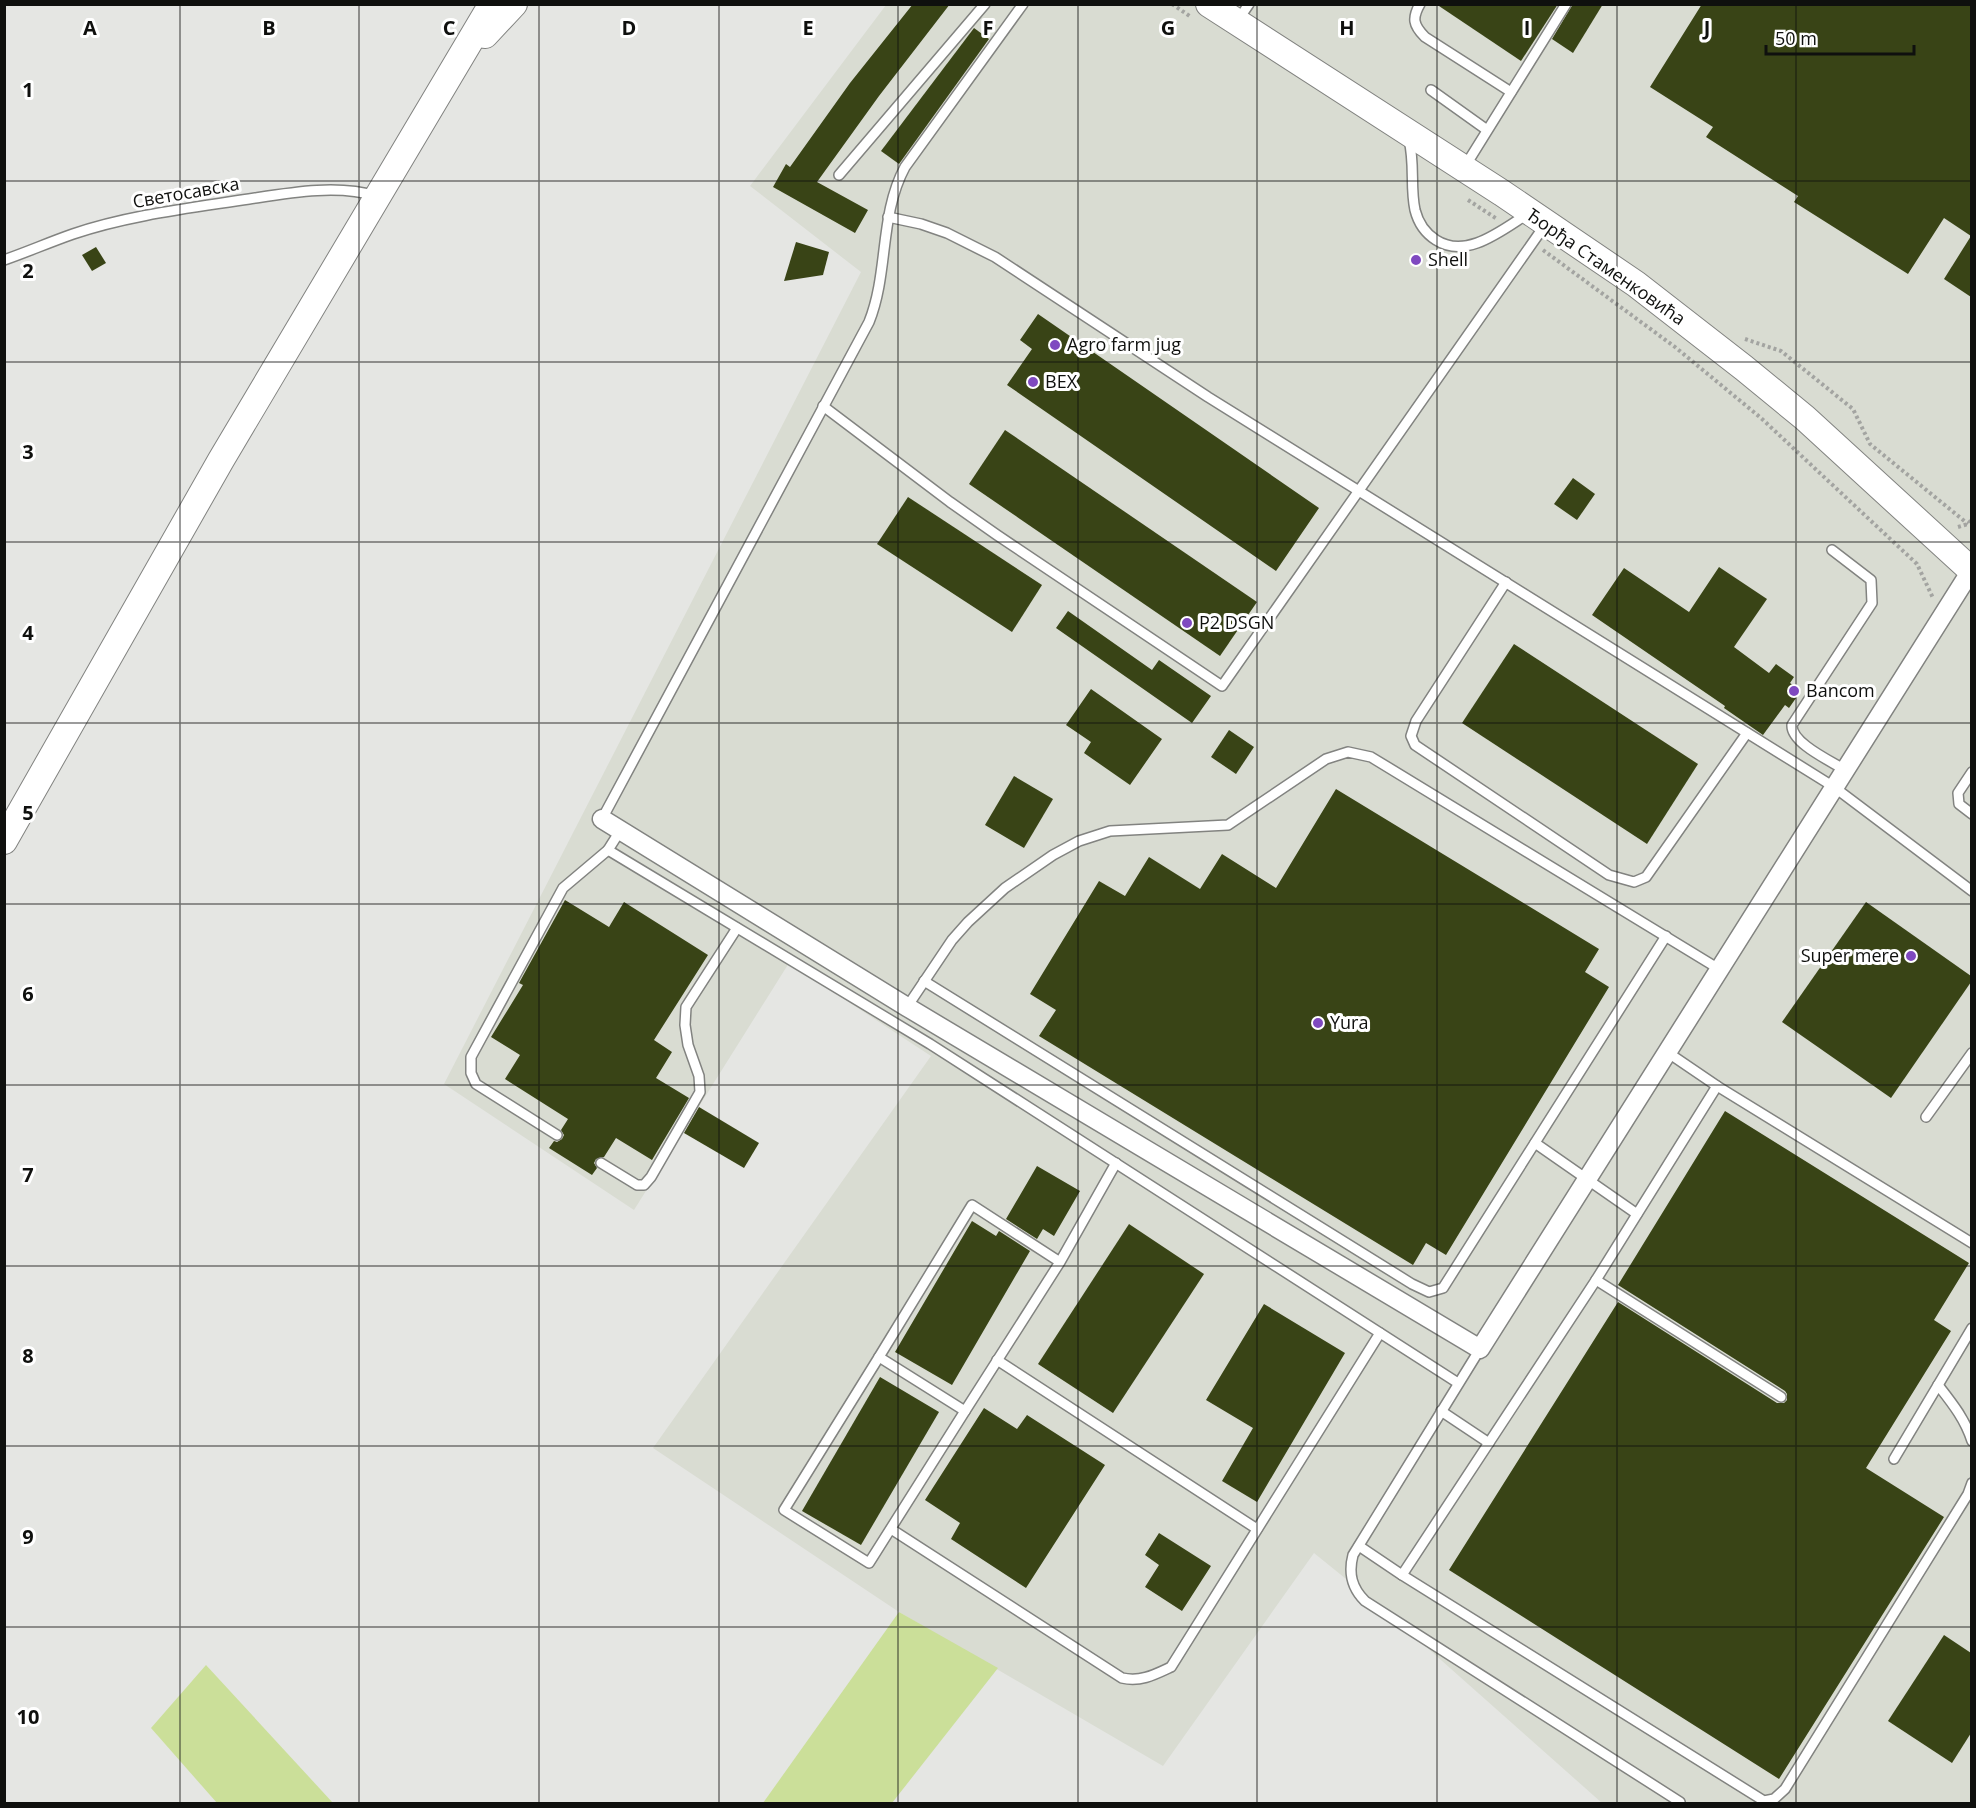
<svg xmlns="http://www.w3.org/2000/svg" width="1976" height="1808" viewBox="0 0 1976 1808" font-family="'Open Sans',sans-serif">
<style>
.built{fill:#d9dcd2}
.green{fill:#cbdf99}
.building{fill:#394416}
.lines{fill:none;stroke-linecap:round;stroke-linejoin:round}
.lane-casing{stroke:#828380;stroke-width:12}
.street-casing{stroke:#828380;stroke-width:21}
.secondary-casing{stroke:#828380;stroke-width:28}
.path{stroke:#a3a4a1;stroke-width:4;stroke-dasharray:3 3;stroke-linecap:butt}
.lane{stroke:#fff;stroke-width:9}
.street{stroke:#fff;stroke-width:18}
.secondary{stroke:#fff;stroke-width:26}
.grid{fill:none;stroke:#0f100e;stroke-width:1.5;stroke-opacity:0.55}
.poi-dot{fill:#7f49c0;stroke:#fff;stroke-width:2}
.labels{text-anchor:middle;stroke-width:6;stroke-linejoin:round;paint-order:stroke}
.street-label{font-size:18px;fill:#0f100e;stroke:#fff}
.poi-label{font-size:18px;fill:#0f100e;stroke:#fff;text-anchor:start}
.grid-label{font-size:20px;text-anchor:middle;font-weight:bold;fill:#0f100e;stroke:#fff;stroke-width:6;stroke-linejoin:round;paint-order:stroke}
</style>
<rect width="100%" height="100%" fill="#e5e6e3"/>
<path class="built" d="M886,5H1971V1803H1602L1388,1613L1314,1553L1163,1766L899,1612L653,1448L931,1056L789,963L634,1210L444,1084L861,272L750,186Z"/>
<g class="green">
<path d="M899,1612L998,1668L892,1803H763Z"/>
<path d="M206,1665L333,1803H217L151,1728Z"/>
</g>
<g class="building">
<path d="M913,4H950L879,96L817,182L868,210L855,233L773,187L786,164L790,167L850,83Z"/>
<path d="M1436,4H1558L1521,61Z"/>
<path d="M1573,4H1603L1573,53L1552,39Z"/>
<path d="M1702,4H1971V236L1944,218L1908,274L1794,202L1798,196L1706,137L1713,127L1650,87Z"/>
<path d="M974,28L989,39L899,164L881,151Z"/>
<path d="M1971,236V297L1944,279Z"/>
<path d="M796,242L829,252L823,275L784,281Z"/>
<path d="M96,247L106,263L92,271L82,255Z"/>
<path d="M1038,314L1319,508L1276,571L1007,385L1032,349L1020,340Z"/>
<path d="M1005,430L1257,602L1220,656L969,484Z"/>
<path d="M1573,478L1595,494L1577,520L1554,504Z"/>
<path d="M908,497L1042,585L1012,632L877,544Z"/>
<path d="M1719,567L1767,599L1734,647L1769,673L1776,664L1794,677L1790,683L1801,691L1789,708L1785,705L1763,735L1724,708L1725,706L1592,615L1624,568L1689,612Z"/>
<path d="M1068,611L1152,670L1159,660L1211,696L1192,723L1056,628Z"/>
<path d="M1514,644L1698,764L1647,844L1462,723Z"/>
<path d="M1091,689L1162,739L1130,785L1084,753L1091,742L1066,725Z"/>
<path d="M1229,730L1254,747L1236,774L1211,757Z"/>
<path d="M1014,776L1053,799L1024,848L985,825Z"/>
<path d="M1336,789L1599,949L1585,972L1609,987L1446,1255L1426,1243L1413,1265L1039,1036L1056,1010L1030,994L1099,881L1125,896L1149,857L1200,889L1222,854L1276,888Z"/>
<path d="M565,900L609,927L624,902L708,955L654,1040L672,1052L656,1078L689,1098L652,1160L616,1138L604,1157L596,1159L594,1163L597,1168L592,1175L549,1148L554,1141L557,1142L562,1139L564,1135L561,1130L568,1119L505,1079L520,1055L491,1037L523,985L519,983Z"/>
<path d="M1866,902L1971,976V982L1891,1098L1782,1022Z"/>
<path d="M699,1107L759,1143L744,1168L684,1133Z"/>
<path d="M1725,1111L1969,1263L1934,1320L1951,1331L1866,1468L1944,1517L1779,1779L1449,1570L1618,1302L1777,1403H1784L1787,1400V1394L1785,1391L1618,1285Z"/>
<path d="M1037,1166L1080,1191L1054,1236L1043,1229L1037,1239L1006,1219Z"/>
<path d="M972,1221L996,1236L999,1231L1030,1251L952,1385L895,1352Z"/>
<path d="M1129,1224L1204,1274L1113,1413L1038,1364Z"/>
<path d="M1264,1304L1345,1353L1257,1502L1222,1481L1253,1428L1206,1400Z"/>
<path d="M880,1377L939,1412L861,1545L802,1511Z"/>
<path d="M984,1408L1017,1429L1027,1415L1105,1465L1026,1588L951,1539L960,1523L925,1500Z"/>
<path d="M1159,1533L1211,1566L1182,1611L1145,1587L1159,1565L1145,1555Z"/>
<path d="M1944,1635L1971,1653V1733L1952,1763L1888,1721Z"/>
</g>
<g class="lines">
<defs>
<g id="lane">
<path d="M1420,4C1412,18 1413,25 1425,37L1511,92"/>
<path d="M1238,20L1249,4"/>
<path d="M1431,90L1487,130"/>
<path d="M1409,140C1415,164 1410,187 1415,210C1418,222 1425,233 1436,240C1467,260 1503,229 1529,213"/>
<path d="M1464,168L1566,4"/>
<path d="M839,175L985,4"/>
<path d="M888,217L921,224L947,233L995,257L1208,397L1834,787L1972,891"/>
<path d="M4,260C27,252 50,242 73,234C129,215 191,208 249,199C288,193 337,184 376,196"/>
<path d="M823,406L950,502L997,535L1222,686L1545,225"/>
<path d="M1832,550L1871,580L1872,603L1792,725C1791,743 1831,761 1845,770"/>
<path d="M1506,582L1416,721L1411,736L1415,745L1609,875L1634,882L1646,877L1747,733"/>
<path d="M1972,772L1958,793L1959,804L1972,814"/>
<path d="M602,819L869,322C889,272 879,215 905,167L1023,4"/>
<path d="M620,831L608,850L930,1044L1458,1383"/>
<path d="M924,981L1412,1284L1429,1292L1443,1288L1666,936"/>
<path d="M907,1007L952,940L968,922L1005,888L1053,855L1079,841L1110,831L1228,825L1326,759L1348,752L1371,757L1719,969"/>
<path d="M1667,1052L1717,1086L1596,1280L1781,1397"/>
<path d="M1717,1086L1972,1243"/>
<path d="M1926,1117L1972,1053"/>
<path d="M557,1135L476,1084L471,1073V1057L563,888L608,850"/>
<path d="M1535,1143L1637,1214"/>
<path d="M601,1163L637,1185H644L651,1177L700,1092L699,1076L688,1045L685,1025L686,1007L737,928"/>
<path d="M1060,1262L965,1411L879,1357L972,1205L1060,1262L1116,1163"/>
<path d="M1596,1280L1402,1575L1764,1801L1774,1799L1785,1789L1968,1494L1972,1483"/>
<path d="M1480,1349L1353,1555C1348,1574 1352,1588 1365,1601L1680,1802"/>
<path d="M879,1357L784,1510L869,1563L965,1411"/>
<path d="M997,1360L1257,1529"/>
<path d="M1938,1385C1952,1403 1965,1419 1972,1441"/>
<path d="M1441,1411L1489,1443"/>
<path d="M1894,1459L1972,1328"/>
<path d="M891,1529L1122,1678C1141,1682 1154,1675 1171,1667L1380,1333"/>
<path d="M1359,1546L1402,1575"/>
</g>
<path id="street" d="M602,819L907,1007L1480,1349L1972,569"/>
<g id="secondary">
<path d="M1209,4L1502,193L1636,284L1744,368L1805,418L1972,571"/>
<path d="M485,35L514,4"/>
<path d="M4,841L221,460L492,4"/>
</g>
</defs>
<use href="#lane" class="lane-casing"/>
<use href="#street" class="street-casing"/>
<use href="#secondary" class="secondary-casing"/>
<g class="path">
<path d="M1172,4L1191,17"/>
<path d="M1468,200L1497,219"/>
<path d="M1543,250L1675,347L1761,418L1917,564L1933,598"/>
<path d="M1745,339L1781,351L1853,409L1870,444L1968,524"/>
<path d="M1958,527L1968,524L1972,519"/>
</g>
<use href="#lane" class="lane"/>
<use href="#street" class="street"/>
<use href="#secondary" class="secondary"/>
</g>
<path class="grid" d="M180,4V1804M359,4V1804M539,4V1804M719,4V1804M898,4V1804M1078,4V1804M1257,4V1804M1437,4V1804M1617,4V1804M1796,4V1804M4,181H1972M4,362H1972M4,542H1972M4,723H1972M4,904H1972M4,1085H1972M4,1266H1972M4,1446H1972M4,1627H1972"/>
<g class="poi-dot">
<circle cx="1416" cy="260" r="6"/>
<circle cx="1055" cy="345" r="6"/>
<circle cx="1033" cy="382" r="6"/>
<circle cx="1187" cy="623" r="6"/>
<circle cx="1794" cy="691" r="6"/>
<circle cx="1911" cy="956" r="6"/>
<circle cx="1318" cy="1023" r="6"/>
</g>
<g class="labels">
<g class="street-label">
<text transform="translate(186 193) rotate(-10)" y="6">Светосавска</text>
<text transform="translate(1606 267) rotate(35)" y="6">Ђорђа Стаменковића</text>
</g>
<g class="poi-label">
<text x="1428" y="266">Shell</text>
<text x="1067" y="351">Agro farm jug</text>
<text x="1045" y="388">BEX</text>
<text x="1199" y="629">P2 DSGN</text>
<text x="1806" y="697">Bancom</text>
<text x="1899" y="962" text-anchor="end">Super mere</text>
<text x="1330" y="1029">Yura</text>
</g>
</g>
<g class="grid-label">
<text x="90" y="35">A</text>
<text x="269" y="35">B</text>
<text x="449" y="35">C</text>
<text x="629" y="35">D</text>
<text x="808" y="35">E</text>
<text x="988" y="35">F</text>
<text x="1168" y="35">G</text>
<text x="1347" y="35">H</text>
<text x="1527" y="35">I</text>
<text x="1707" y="35">J</text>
<text x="28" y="97">1</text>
<text x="28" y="278">2</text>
<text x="28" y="459">3</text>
<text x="28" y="640">4</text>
<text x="28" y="820">5</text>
<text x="28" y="1001">6</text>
<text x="28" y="1182">7</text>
<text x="28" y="1363">8</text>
<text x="28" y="1544">9</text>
<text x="28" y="1724">10</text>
</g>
<rect width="1976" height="1808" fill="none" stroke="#0f100e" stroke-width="12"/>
<path d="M1766 45v9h148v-9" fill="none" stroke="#0f100e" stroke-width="3"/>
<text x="1775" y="45" font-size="18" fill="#0f100e" stroke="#ffffff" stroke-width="4.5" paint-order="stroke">50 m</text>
</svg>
